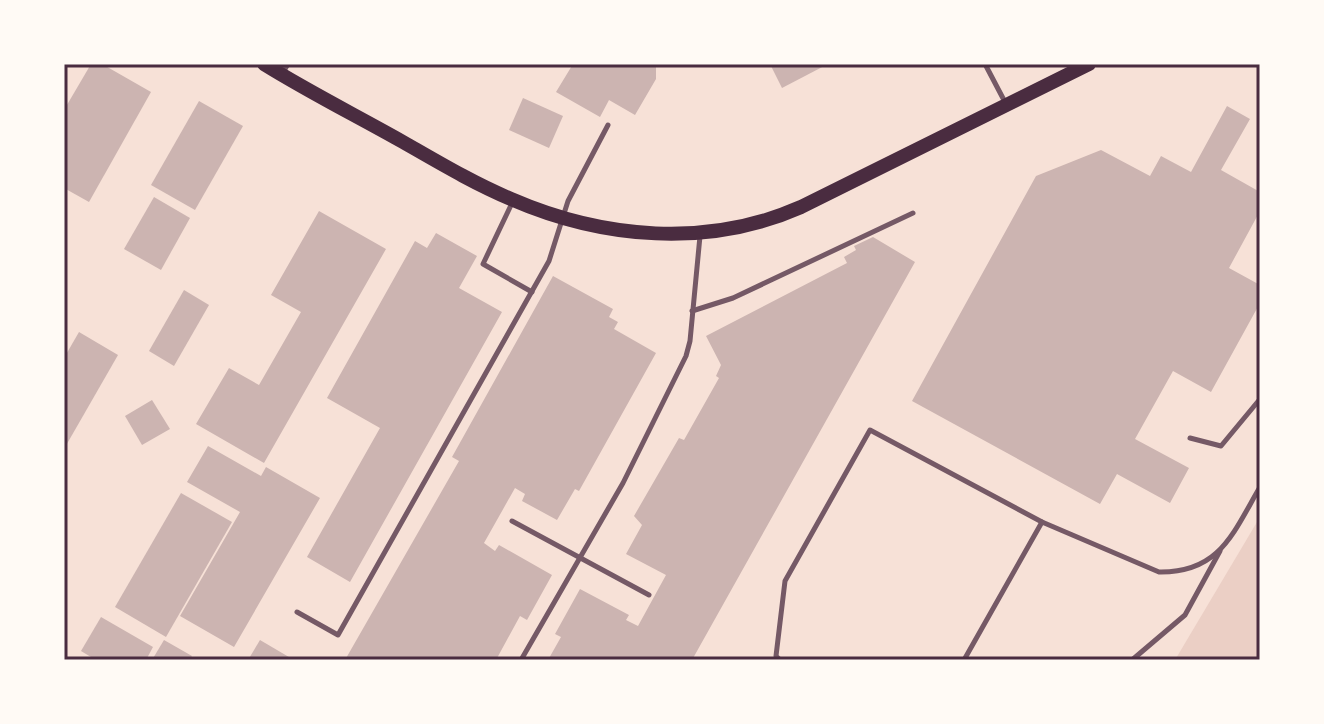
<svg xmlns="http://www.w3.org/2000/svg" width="1324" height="724" viewBox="0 0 1324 724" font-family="'Exo 2',sans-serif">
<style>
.green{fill:#ebcfc5}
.building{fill:#ccb4b1}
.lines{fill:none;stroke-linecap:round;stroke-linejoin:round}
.service{stroke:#755966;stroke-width:5}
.secondary{stroke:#4a2c40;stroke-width:14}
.neatline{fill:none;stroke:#4a2c40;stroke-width:3}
</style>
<rect width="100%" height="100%" fill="#f7e1d7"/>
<path class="green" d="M1260,517V660H1175Z"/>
<g class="building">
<path d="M91,64H102L151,92L89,202L64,188V110Z"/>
<path d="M573,64H656V79L635,115L609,100L600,117L556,92Z"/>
<path d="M770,64H828L782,88Z"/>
<path d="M523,98L563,116L549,148L509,130Z"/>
<path d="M199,101L243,126L195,210L151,185Z"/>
<path d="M1227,106L1250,119L1221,170L1260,192V211L1229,268L1260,285V303L1211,392L1173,371L1135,439L1189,468L1170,503L1117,474L1100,504L912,401L1036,176L1101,150L1150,176L1161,156L1191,172Z"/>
<path d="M154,197L190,218L161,270L124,249Z"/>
<path d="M319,211L386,249L264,463L196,424L229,368L259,385L301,312L271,295Z"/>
<path d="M436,233L477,256L459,288L502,312L350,582L307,557L380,428L327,398L415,241L427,248Z"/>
<path d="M873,237L915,262L692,660H548L561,637L555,634L580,589L629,615L626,620L638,626L666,575L626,554L642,525L634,516L679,438L684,440L719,378L716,376L721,365L706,336L847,263L844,257L856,250L854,246Z"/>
<path d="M553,276L613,309L609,317L618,322L614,329L656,353L579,491L575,489L557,520L522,501L525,494L515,488L484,543L495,551L499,545L552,575L527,620L520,616L496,660H345L459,461L452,457Z"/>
<path d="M184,290L209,305L174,366L149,351Z"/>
<path d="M79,332L118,355L64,449V358Z"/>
<path d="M152,400L170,429L142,445L125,416Z"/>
<path d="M208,446L261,476L266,467L320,498L234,647L180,616L240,512L187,482Z"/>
<path d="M181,493L232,522L166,637L115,607Z"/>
<path d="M101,617L153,647L146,660H96L81,651Z"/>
<path d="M164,640L192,656L189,660H152Z"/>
<path d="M260,640L294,660H248Z"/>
</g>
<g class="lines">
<g class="service">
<path d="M985,64L1006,104"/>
<path d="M282,74L288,64"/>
<path d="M513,201L483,264L532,292"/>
<path d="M692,311L733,298L913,213"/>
<path d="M1190,438L1221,446L1260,399"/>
<path d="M512,521L649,595"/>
<path d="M297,612L338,635L549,261L568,201L608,125"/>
<path d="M521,660L623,483L686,356L690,341L700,236"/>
<path d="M780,660L776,656L785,581L870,430L1042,522L1159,572C1220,573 1233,533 1260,487"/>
<path d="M964,660L1042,522"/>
<path d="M1132,660L1185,615L1220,551"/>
</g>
<path class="secondary" d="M264,64C309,92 357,116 403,142C438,162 473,183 511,199C603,239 708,248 801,207L1089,64"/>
</g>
<rect width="1324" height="724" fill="none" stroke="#fffaf5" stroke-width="132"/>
<rect x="66" y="66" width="1192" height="592" class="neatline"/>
</svg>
